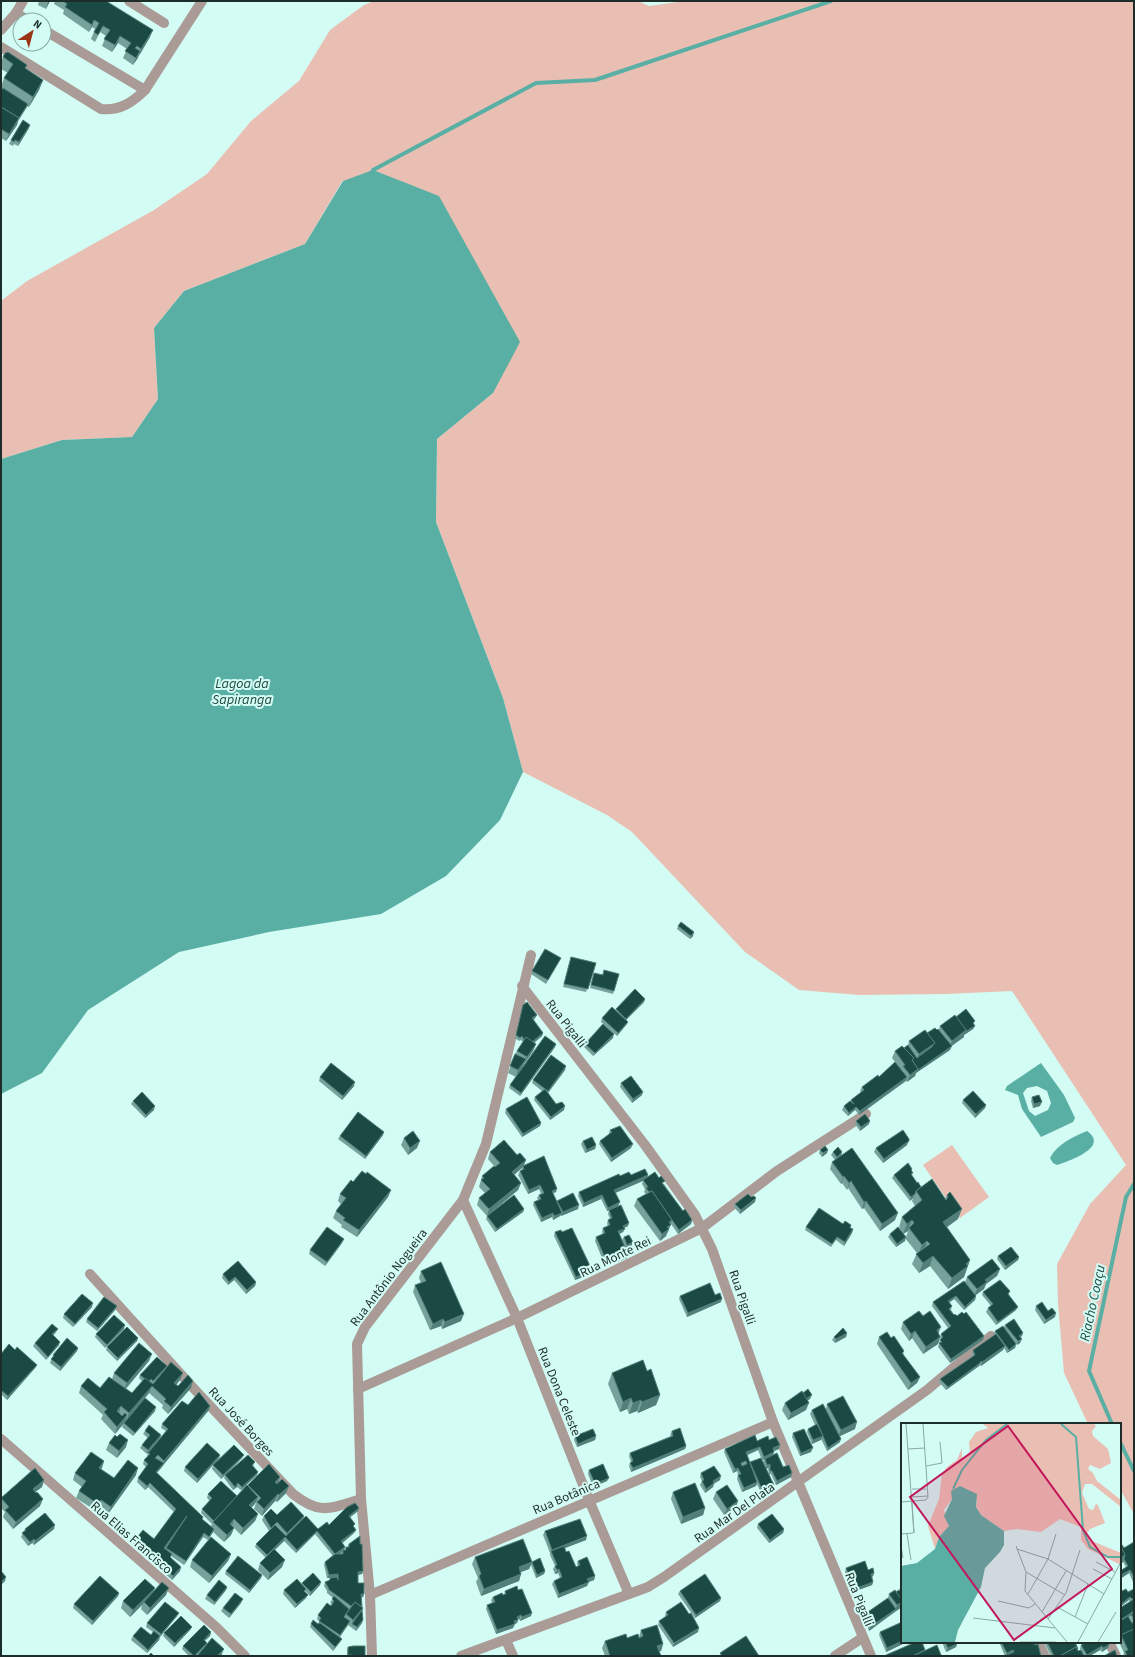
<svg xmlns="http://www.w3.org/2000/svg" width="1135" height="1657" viewBox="0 0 1135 1657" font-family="'Source Sans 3',sans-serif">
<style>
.green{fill:#eabfb3}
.water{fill:#5aafa4;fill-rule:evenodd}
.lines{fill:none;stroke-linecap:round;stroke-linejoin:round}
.stream{stroke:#5aafa4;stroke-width:4}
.minor{stroke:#aa9b96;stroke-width:10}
.wall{fill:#77a29c;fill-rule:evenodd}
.shaded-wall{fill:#527f79}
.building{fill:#1b4944;stroke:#527f79;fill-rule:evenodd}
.labels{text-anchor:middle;stroke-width:4;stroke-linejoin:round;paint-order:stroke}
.street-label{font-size:13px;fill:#1d2d2a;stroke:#d3fcf5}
.water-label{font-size:14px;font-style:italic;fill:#234b45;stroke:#d3fcf5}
.inset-river{fill:none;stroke:#5aafa4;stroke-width:2}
.inset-road{fill:none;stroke:#8aa9a4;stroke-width:1}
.view{fill:#c2185b;fill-opacity:0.15;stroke:#c2185b;stroke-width:2}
.inset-edge{fill:none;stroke:#1d2d2a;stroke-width:2}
</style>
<rect width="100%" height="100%" fill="#d3fcf5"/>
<g class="green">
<path d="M374,1H638L649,6L685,1H1134V1514L1120,1489V1424H1088L1064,1373L1058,1304L1057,1264L1090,1204L1126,1165L1012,991L946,994L859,995L799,990L745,952L632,832L607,815L523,772L503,698L436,522L437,439L493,393L343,180L305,244L184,291L154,328L158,399L132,437L62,440L1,459V301L27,281L154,210L207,174L251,121L299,81L330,30L364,5Z"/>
<path d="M952,1145L989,1197L960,1218L923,1165Z"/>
</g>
<g class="water">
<path d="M373,170L439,196L520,342L493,393L437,439L436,522L503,698L523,772L500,820L446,876L381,914L269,932L179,952L88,1010L42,1073L1,1094V459L62,440L132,437L158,399L154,328L184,291L305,244L343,181Z"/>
<path d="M1041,1063L1064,1095L1075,1118L1073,1122L1041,1137L1022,1109L1018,1095L1005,1090L1007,1086ZM1037,1086L1047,1091L1051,1103L1048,1110L1035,1116L1029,1111L1023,1093L1027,1088Z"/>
<path d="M1087,1131C1110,1147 1069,1161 1057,1165L1053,1163L1050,1158C1057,1144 1073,1137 1087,1131Z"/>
</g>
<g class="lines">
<g class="stream">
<path d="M371,175L373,170L536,83L595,80L831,1"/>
<path d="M1112,1424L1089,1371L1126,1197L1134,1184"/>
<path d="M1120,1442L1134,1471"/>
</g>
<g class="minor">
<path d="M129,1L164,23"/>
<path d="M16,13L27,20"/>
<path d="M1,30L16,13L23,1"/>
<path d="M44,30L145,90"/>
<path d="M1,47L101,109C119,111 132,103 145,90L202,1"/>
<path d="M522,986L645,1145L695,1215L712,1249L773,1422L871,1656"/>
<path d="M463,1200L517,1318L589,1500L629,1594"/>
<path d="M90,1274L197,1392L293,1494C321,1516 331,1508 361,1499"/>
<path d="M358,1389L517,1318L702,1228L777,1171L866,1114"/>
<path d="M1,1439L216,1627L245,1656"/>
<path d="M370,1595L773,1422"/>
<path d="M506,1640L513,1656"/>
<path d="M1038,1642L1045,1656"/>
<path d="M1109,1642L1116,1656"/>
<path d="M372,1656L370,1595L361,1499L357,1344L365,1327L463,1200L486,1144L531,955"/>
<path d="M461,1656L629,1594L648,1587L664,1577L927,1390L991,1336"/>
<path d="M835,1656L862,1638"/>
</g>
</g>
<g class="wall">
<path d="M39,1H50L46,9L38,5Z"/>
<path d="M55,1H106L150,37L133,65L123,58L127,49L118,43L112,52L102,46L106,36L100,32L95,42L91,39L95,29L92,27L89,32L63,14L64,10L54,4Z"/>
<path d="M3,57L26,69L43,80L39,90L29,107L27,106L18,121L17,125L6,141L1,138V91L2,90L1,89V87L4,78L8,73L1,69V62Z"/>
<path d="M29,128L18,146L14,144L13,146L9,144L11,140Z"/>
<path d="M678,926L693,936L690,939L677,929Z"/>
<path d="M571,957L596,963L586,992L563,987Z"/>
<path d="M559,961L546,984L531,974L532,971Z"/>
<path d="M604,970L614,991L613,994L590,988L593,976L602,975Z"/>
<path d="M645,999L644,1002L626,1020L628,1022L626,1025L617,1036L601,1022L602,1018L615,1010L616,1009Z"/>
<path d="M523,1005L537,1015L535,1018L534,1020L543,1033L542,1036L534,1043L536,1044L533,1051L516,1076L556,1044L555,1047L520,1096L509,1088L510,1085L516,1077L508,1073L515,1054L523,1042L521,1040L519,1041L515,1038Z"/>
<path d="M956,1017L974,1025L975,1026L973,1029L964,1035V1037L951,1046L950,1050L916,1073L915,1076L907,1082L906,1080L859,1115L855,1110L848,1116L842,1110L844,1106L861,1092L860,1091L862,1087L879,1077L895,1062L892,1058L895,1051L904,1048L908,1045L909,1041L927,1033L939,1029L940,1026Z"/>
<path d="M613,1038L593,1056L584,1047L585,1044Z"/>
<path d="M565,1070L548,1093L556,1104L564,1110L550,1120L534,1100L535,1097L542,1091L532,1083L533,1080Z"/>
<path d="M320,1077L354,1086L342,1100L319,1081Z"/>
<path d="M621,1083L642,1095L632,1103L620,1087Z"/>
<path d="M1032,1097L1040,1106L1033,1108L1031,1101Z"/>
<path d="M963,1100L986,1105L985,1108L975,1118L962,1103Z"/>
<path d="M133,1101L154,1110L145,1118L131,1104Z"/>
<path d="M506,1109L541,1123L540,1126L522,1137L505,1113Z"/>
<path d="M856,1121L869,1124L860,1131L855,1124Z"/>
<path d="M610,1130L631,1148L611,1162L599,1144L600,1141L609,1134V1133Z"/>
<path d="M383,1135L365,1159L338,1139L340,1136Z"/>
<path d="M404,1138L417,1148L408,1155L401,1145Z"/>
<path d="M583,1141L596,1145L595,1149L585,1153L581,1144Z"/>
<path d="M907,1145L883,1163L874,1152L876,1148Z"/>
<path d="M820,1150L827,1153L822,1157L819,1153Z"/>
<path d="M490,1152L517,1155L526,1160L524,1165L556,1192L553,1193L557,1202V1201L578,1209L561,1216V1215L560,1216L553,1220L552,1217L541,1222L533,1205L534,1202L538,1200L537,1198L539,1195L541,1194L539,1189L528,1194L518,1175L520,1171L522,1170V1168L514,1175L521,1183L518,1190L488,1215L524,1209L523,1212L495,1232L486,1219L487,1216L477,1205L479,1198L485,1193L479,1187L482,1176L495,1167L488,1159Z"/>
<path d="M833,1152H842L841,1156L835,1160L831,1155Z"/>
<path d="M832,1162L895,1220L880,1231L864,1208L862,1209L848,1188L847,1190L842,1183L841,1184L830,1169Z"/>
<path d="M912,1169V1176L921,1187L945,1199L947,1195L950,1192L958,1219L947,1227L970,1260L964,1277L948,1289L930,1266L919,1273L912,1264L917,1253L905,1238V1241L896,1247L888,1237L890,1234L906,1237L908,1231L903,1234L899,1227L902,1217L915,1206L912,1201L913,1198L910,1201L892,1178L894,1175Z"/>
<path d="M631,1175L648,1177L664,1184L683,1211L692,1220L691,1224L678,1234L671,1224L666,1236L660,1241L634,1206L637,1199L646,1194L644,1192L645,1189L642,1184L643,1181L615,1193L620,1202L618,1206L607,1211L601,1199L583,1207L578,1196L579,1192L620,1176Z"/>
<path d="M353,1182L391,1190L388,1197L357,1237L341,1227L342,1225L333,1218L336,1211L341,1204L338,1201L340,1194Z"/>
<path d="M755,1202L740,1214L734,1207L735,1204Z"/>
<path d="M609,1210L628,1226L624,1228L623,1232L619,1234L622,1240L624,1237L633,1242L630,1249L627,1251V1258L615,1263L614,1260L604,1263L595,1241L596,1237L603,1234L602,1232L603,1228L608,1226L607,1224L608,1220L610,1219L608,1214Z"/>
<path d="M806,1227L850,1228L853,1229L852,1233L844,1246L836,1240L831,1247L805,1230Z"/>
<path d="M555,1232H562L591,1274L575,1280L554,1236Z"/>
<path d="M342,1243L325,1266L309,1254L310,1250Z"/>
<path d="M998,1256L1019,1257L1018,1260L1005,1270L997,1259Z"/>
<path d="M1000,1269L997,1276L986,1284L984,1289L976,1295L975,1300L964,1310L954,1299L949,1303L952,1306L951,1310L954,1315L957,1316L984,1336L983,1340L950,1363L938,1347L939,1344V1343L940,1340L941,1339L940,1338L938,1344L923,1354L912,1338L909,1341L901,1329L903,1322L938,1334L940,1337L941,1334L948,1328L932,1306L933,1302L965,1282L967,1277Z"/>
<path d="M421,1271L461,1321L442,1329L441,1326L430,1330L413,1292L415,1285L421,1283L419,1278Z"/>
<path d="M223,1274L256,1282L255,1286L246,1294L234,1280L228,1285L222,1278Z"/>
<path d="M983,1292L1009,1295L1016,1310L996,1325L986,1312L988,1308L991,1306L982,1295Z"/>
<path d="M715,1295L721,1302L687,1317L679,1299L680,1296Z"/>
<path d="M117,1306L115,1310L97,1331L86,1322L87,1319Z"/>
<path d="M1036,1306L1048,1311L1055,1317L1044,1324L1035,1310Z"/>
<path d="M92,1307L73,1327L63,1318L64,1314Z"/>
<path d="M1005,1325L1022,1336L1020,1337V1343L1017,1345L1012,1339L1016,1344L1015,1348L1007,1353L1004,1348L1003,1350L981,1366L980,1365L979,1366L946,1390L939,1382L940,1379L973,1356L972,1354L973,1350L995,1336L994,1334L995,1331L1004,1328Z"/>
<path d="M124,1329L105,1348L95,1337L96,1334Z"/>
<path d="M56,1332L53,1335L59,1345L46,1360L33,1346L35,1343Z"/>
<path d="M847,1333L846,1337L835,1343L832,1340L834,1337Z"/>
<path d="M879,1337L891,1338L904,1351L903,1355L920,1377L917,1383L908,1390L877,1344Z"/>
<path d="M138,1338L137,1341L117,1361L106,1350L107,1347Z"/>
<path d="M78,1348L77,1351L60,1371L50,1363L53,1355Z"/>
<path d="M15,1350L37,1365L35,1368L7,1400L1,1394V1354Z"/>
<path d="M149,1361L126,1389L132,1393L142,1381L139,1378L140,1375L167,1366L165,1369L152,1384H153L183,1373L180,1380L176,1385L178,1386L191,1388L168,1414L162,1408L163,1405L149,1393L127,1420L155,1411L133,1436L122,1427L123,1424L115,1434L101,1419L103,1415L79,1393L81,1386L100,1388L112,1379L114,1373Z"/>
<path d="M647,1371L660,1395L656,1405L638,1413L637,1411L629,1414L627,1409L620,1412L608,1384L612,1373Z"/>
<path d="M803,1393L810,1399L807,1401L806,1410L788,1420L782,1410L785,1403Z"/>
<path d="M827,1404L855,1429L840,1436V1442L827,1451L821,1439L812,1444L807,1432L808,1429L815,1425L810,1414L812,1410L826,1409Z"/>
<path d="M188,1405L209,1410L164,1464L163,1466L157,1473L203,1517L202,1520L211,1526L212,1524L201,1513L202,1509L210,1501L207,1498L208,1494L237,1496L248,1485L280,1477L278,1483L289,1486L286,1493L277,1502L275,1501L262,1516L254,1509L256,1503V1502L251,1508L258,1514L255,1521L241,1535L234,1528L231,1535L224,1542L213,1532L208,1540L203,1537L184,1565L171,1556L170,1558L181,1567L180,1571L172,1580L154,1564L155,1562L133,1544L135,1540L154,1539L174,1512L148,1487L145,1490L137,1482L138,1478L146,1467L143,1464L144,1460L147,1457V1456L148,1453L156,1443L147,1454L140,1448L142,1445L148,1438L143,1434L145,1431L161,1435L160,1438L166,1431L161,1428L162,1424Z"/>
<path d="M672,1431L686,1446L685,1449L631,1472L629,1466L630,1463L631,1462L629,1456L630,1453L671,1436L670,1435Z"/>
<path d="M793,1433L811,1452L800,1456L792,1437Z"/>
<path d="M575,1436H596L595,1440L577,1447L574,1440Z"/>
<path d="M769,1440L779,1449L774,1451L773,1455L791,1477L776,1485L771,1474L769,1475L768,1468L766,1469L773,1489L762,1495L757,1484L756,1486L742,1492L737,1479L738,1475L737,1471L733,1473L724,1452L725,1449L757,1441ZM758,1450L762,1460L764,1459L763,1463H750L747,1455Z"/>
<path d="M109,1443L126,1447L117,1458L106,1450Z"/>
<path d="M220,1455L219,1458L197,1483L184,1471L185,1467Z"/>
<path d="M242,1458L229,1471L255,1462L253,1466L257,1475L241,1490L237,1487L233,1490L224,1478L225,1475L221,1479L212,1469L213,1465Z"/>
<path d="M104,1461L101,1469L114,1478L136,1475L108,1514L99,1507L96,1511L76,1498L79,1491L82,1487L73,1480L75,1473Z"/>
<path d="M589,1470L607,1481L593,1487L588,1474Z"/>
<path d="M701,1473L720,1480L714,1483L713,1487L705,1493L700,1485L702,1481L700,1477Z"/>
<path d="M44,1480L42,1487L35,1492L40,1506L13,1529L3,1517L5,1512L1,1508V1498Z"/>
<path d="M673,1492L705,1508L703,1515L681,1524L671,1499Z"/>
<path d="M716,1492L736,1508L724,1515L713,1499Z"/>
<path d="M359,1508L358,1511L350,1517L354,1527L356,1530L354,1533L342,1543L345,1547L344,1550H345L346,1547H348L349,1544H360L363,1571L362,1574L358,1575V1583L364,1594L363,1597H361L362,1607L363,1608L362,1610V1623L356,1631L348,1625L340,1637V1642L333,1651L310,1627L311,1624H318L319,1621L317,1619L318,1615L332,1604L330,1603L333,1598L327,1593V1591L324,1586L325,1582L329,1581L330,1578L337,1577L327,1578L324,1565L325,1562L333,1556L315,1534L296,1553L284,1541L275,1550L282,1567L268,1580L258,1570L260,1563L266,1558L255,1547L256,1544L269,1531L262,1520L264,1516L277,1515L303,1519L318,1529L329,1525Z"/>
<path d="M758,1524L784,1529L783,1533L769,1543L757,1528Z"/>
<path d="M25,1529H54L34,1545L32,1543L28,1546L21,1537Z"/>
<path d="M545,1531L586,1540L565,1548L566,1552L576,1567L578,1566L577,1564L578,1561L595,1576L594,1580L588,1582L587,1586L558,1598L552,1584L554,1581L560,1578L558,1573L555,1574L553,1569L555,1566L550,1555V1553L543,1535Z"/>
<path d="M1120,1542L1124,1548L1134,1542V1582H1133L1129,1573L1120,1579V1571L1126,1567L1123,1562L1120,1564Z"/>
<path d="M231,1554L228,1561L209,1583L190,1567L192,1560Z"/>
<path d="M475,1557L532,1562L545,1571L544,1574L536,1578L531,1565L529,1569L521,1572V1574L519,1581L481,1596L476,1582L478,1578L472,1564Z"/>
<path d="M846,1568L868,1570L874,1573L873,1576L872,1577L873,1582L872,1585L853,1592L845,1572Z"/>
<path d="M226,1571L262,1575L261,1578L249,1593L225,1574Z"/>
<path d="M321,1582L320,1585L310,1596L305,1591L306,1598L295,1608L283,1594L284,1590L302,1585V1583Z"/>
<path d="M902,1585V1607L869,1631L864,1617L865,1614L888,1598L889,1594L896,1592L899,1590L901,1586Z"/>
<path d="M227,1587L226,1590L214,1605L205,1599L207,1595Z"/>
<path d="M155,1588L153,1591L166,1595L147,1615L141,1609L142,1605L130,1617L121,1608L123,1601Z"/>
<path d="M1134,1589V1656H1123L1124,1653L1119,1642H1120V1608L1130,1602L1129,1600L1128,1592ZM1131,1616L1130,1618L1133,1623H1132L1129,1617Z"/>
<path d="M518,1590L531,1616L520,1621L519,1619H518L517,1623L514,1624L513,1628L496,1634L486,1609L487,1605L492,1603L491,1600L493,1597L504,1595L505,1591Z"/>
<path d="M680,1591L721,1598L720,1601L695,1618L678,1594Z"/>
<path d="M119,1593L118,1596L92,1625L73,1608L74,1604Z"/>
<path d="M241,1603L229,1618L221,1611L223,1608Z"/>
<path d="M666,1612L698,1632L673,1647L658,1625L659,1621L666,1617L665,1616Z"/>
<path d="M177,1616L160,1637L159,1640L147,1653L131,1640L133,1636L151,1635L153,1632L146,1627L147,1623Z"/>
<path d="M192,1627L190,1630L174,1647L163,1636L164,1633Z"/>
<path d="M641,1630L663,1644L661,1651H659L661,1656H605L602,1648L605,1641L627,1638L639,1637Z"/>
<path d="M211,1632L210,1636L205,1641L207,1643L206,1645L196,1656H189L182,1649L183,1646Z"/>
<path d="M880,1632L902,1642H907L886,1652L879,1635Z"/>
<path d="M942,1642H956L957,1644L956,1647L946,1652Z"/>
<path d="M999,1642H1008L1009,1643H1011L1010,1642H1034L1041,1656H1007V1655L1005,1656Z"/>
<path d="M1044,1642H1079L1076,1644L1078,1651L1081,1650L1080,1649L1081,1645L1084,1644L1083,1642H1108L1109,1645L1108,1648L1102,1652L1100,1650L1090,1656H1051Z"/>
<path d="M348,1647L365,1656H347V1651Z"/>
</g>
<g class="shaded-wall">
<path d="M49,1H50L46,9L48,2Z"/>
<path d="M94,20L92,27L89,32L92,25Z"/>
<path d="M153,30L150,37L139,56L141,49Z"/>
<path d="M120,36L118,43L112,52L115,45Z"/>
<path d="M140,51L138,58L133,65L136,58Z"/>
<path d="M43,80L39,90L29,107L33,97Z"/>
<path d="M28,104L27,107L18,121L17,125L6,141L9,134Z"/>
<path d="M30,125L29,128L18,146L19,142Z"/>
<path d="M694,932L693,936L690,939L691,936Z"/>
<path d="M645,999L644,1002L624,1022L626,1019Z"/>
<path d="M537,1015L535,1018L531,1022L532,1018Z"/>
<path d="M628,1022L626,1025L617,1036L618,1033Z"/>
<path d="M975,1026L973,1029L964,1035V1037L949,1048L952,1041L966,1030Z"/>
<path d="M543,1033L542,1036L529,1047L530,1044Z"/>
<path d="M614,1034L613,1038L593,1056L595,1053Z"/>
<path d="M935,1043L932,1050L916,1061L919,1054Z"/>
<path d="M536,1044L533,1051L524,1064L527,1057Z"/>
<path d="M556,1044L555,1047L520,1096L521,1093Z"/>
<path d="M952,1046L950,1050L916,1073L915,1076L907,1082L910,1075L918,1069Z"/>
<path d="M526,1059L523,1066L516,1077L518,1070Z"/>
<path d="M566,1066L565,1070L547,1094L548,1091Z"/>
<path d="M907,1077L906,1081L859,1115L860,1111Z"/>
<path d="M355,1082L354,1086L342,1100L343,1096Z"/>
<path d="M643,1092L642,1095L632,1103L633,1099Z"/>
<path d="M1042,1102L1040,1106L1033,1108L1034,1104Z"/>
<path d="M986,1105L985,1108L975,1118L976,1114Z"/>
<path d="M155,1106L154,1110L145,1118L146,1115Z"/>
<path d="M565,1106L564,1110L550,1120L551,1117Z"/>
<path d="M856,1107L855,1110L848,1116L849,1113Z"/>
<path d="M870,1121L869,1124L860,1131L861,1127Z"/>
<path d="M541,1123L540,1126L522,1137L523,1134Z"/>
<path d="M384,1132L383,1135L365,1159L366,1156Z"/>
<path d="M420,1141L417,1148L408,1155L410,1148Z"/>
<path d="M909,1141L907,1145L883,1163L884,1159Z"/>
<path d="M633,1144L631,1148L611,1162L612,1158Z"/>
<path d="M596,1145L595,1149L585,1153L587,1150Z"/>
<path d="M828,1150L827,1153L822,1157L823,1153Z"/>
<path d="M842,1152L841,1156L835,1160L837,1157Z"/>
<path d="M526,1160L523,1167V1166L522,1168L509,1179L512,1172Z"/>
<path d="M648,1175L647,1179L613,1194L614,1190Z"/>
<path d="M844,1176L842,1183L841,1184L843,1177Z"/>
<path d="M851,1181L848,1188L847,1190L849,1183Z"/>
<path d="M521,1183L518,1190L487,1216L489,1209Z"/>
<path d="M540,1185L539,1189L528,1194L529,1190Z"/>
<path d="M557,1189L556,1192L550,1194L552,1191Z"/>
<path d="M391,1190L388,1197L357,1237L359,1230Z"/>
<path d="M915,1194L913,1198L910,1201L911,1197Z"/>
<path d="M602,1195L601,1199L583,1207L584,1203Z"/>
<path d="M756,1198L755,1202L740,1214L741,1210Z"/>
<path d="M866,1201L864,1208L862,1209L864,1202Z"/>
<path d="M620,1202L618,1206L607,1211L608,1208Z"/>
<path d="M579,1205L578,1209L561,1216L563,1212Z"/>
<path d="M524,1209L523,1212L495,1232L497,1229Z"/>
<path d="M962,1209L958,1219L939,1233L943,1222Z"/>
<path d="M553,1213L552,1217L541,1222L542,1218Z"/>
<path d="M562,1213L560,1216L553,1220L554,1216Z"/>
<path d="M898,1213L895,1220L880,1231L882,1224Z"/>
<path d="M672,1220L668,1232L667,1233L666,1236L660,1241L662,1234L669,1222Z"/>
<path d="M692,1220L691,1224L678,1234L679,1230Z"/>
<path d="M912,1220L908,1231L903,1234L907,1224Z"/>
<path d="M629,1223L628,1226L622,1229L623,1226Z"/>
<path d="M625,1229L623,1232L617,1235L618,1231Z"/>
<path d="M853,1229L852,1233L844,1246L845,1242Z"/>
<path d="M906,1237L905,1241L896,1247L897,1244Z"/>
<path d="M344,1239L342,1243L325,1266L327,1262Z"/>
<path d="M927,1241L924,1251L918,1255L922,1245Z"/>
<path d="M633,1242L630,1249L624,1252L627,1245Z"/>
<path d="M628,1254L627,1258L615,1263L617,1260Z"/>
<path d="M615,1256L614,1260L604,1263L606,1260Z"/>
<path d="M933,1256L930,1266L919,1273L923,1263Z"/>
<path d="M1019,1257L1018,1260L1005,1270L1006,1266Z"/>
<path d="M970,1260L964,1277L948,1289L952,1278Z"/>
<path d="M1000,1269L997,1276L986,1284L984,1289L974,1296L977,1289L985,1280Z"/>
<path d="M592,1270L591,1274L575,1280L576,1277Z"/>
<path d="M235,1277L234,1280L228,1285L229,1282Z"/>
<path d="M256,1282L255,1286L246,1294L247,1290Z"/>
<path d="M956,1296L954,1299L947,1304L948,1301Z"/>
<path d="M976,1296L975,1300L964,1310L965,1307Z"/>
<path d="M722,1299L721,1302L687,1317L688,1313Z"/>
<path d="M93,1303L92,1307L73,1327L75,1324Z"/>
<path d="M117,1306L115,1310L97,1331L98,1328Z"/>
<path d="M1018,1307L1016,1310L996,1325L998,1322Z"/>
<path d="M1056,1313L1055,1317L1044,1324L1046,1320Z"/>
<path d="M464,1314L461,1321L442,1329L445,1322Z"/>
<path d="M443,1319L441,1326L430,1330L433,1324Z"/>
<path d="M125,1325L124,1329L105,1348L107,1345Z"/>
<path d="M941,1327L938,1334L937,1330Z"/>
<path d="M58,1329L56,1332L51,1338L52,1334Z"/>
<path d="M915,1331L912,1338L909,1341L911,1334Z"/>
<path d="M847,1333L846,1337L835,1343L836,1339Z"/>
<path d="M1023,1333L1022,1336L1018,1339L1019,1336Z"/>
<path d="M984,1336L983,1340L950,1363L951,1359Z"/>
<path d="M940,1337L938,1344L923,1354L926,1347Z"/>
<path d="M138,1338L137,1341L117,1361L118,1358Z"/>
<path d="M1022,1339L1020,1343L1017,1345L1018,1341Z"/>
<path d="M60,1342L59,1345L46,1360L48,1357Z"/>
<path d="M1016,1344L1015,1348L1007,1353L1009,1350Z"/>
<path d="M1005,1346L1003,1350L981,1366L982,1362Z"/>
<path d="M78,1348L77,1351L60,1371L61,1367Z"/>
<path d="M152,1354L149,1361L124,1390L127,1383Z"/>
<path d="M980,1363L979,1366L946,1390L948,1387Z"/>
<path d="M37,1365L35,1368L7,1400L8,1396Z"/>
<path d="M167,1366L165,1369L152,1384L153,1381Z"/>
<path d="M183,1373L180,1380L172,1390L174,1383Z"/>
<path d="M920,1377L917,1383L908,1390L911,1383Z"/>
<path d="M193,1381L191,1388L168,1414L171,1407Z"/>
<path d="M152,1386L149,1393L127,1420L129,1413Z"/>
<path d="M660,1395L656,1405L638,1413L642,1402Z"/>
<path d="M812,1395L810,1399L803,1403L805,1400Z"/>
<path d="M631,1398L627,1409L620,1412L623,1402Z"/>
<path d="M641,1400L637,1411L629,1414L633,1403Z"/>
<path d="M809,1403L806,1410L788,1420L791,1413Z"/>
<path d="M121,1406L119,1413L117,1411Z"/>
<path d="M210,1406L209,1410L155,1475L156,1472L164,1463V1461Z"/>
<path d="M156,1407L155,1411L133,1436L135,1433Z"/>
<path d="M127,1415L125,1422L115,1434L117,1427Z"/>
<path d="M857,1422L855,1429L838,1437L841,1430Z"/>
<path d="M161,1435L160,1438L147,1454L148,1450Z"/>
<path d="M596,1436L595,1440L577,1447L578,1444Z"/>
<path d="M823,1436L821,1440L812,1444L813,1440Z"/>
<path d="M841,1439L840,1442L827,1451L828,1448Z"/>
<path d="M128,1440L126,1447L117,1458L119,1451Z"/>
<path d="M780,1445L779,1449L771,1452L773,1448Z"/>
<path d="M686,1446L685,1449L631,1472L633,1468Z"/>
<path d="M760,1447L758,1450L745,1456L746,1452Z"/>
<path d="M813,1448L811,1452L800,1456L801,1453Z"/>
<path d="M774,1452L773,1456L762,1460L764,1457Z"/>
<path d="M220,1455L219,1458L197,1483L198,1479Z"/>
<path d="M244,1455L242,1458L221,1479L223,1475Z"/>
<path d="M104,1461L102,1468L96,1474L99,1468Z"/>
<path d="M770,1464L768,1468L766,1469L767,1465Z"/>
<path d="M138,1468L136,1475L108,1514L111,1507Z"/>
<path d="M738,1468L737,1471L733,1473L735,1469Z"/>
<path d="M258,1472L257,1475L241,1490L242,1487Z"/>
<path d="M792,1473L791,1477L776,1485L777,1481Z"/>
<path d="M721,1476L720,1480L712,1485L713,1481Z"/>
<path d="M280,1477L278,1484L272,1489L275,1482Z"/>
<path d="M609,1478L607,1481L593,1487L595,1484Z"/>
<path d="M44,1480L42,1487L30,1496L33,1489Z"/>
<path d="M757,1482L756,1486L742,1492L744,1488Z"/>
<path d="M150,1483L148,1487L145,1490L147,1486Z"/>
<path d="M238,1483L237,1487L233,1490L235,1487Z"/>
<path d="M714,1483L713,1487L705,1493L706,1489Z"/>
<path d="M774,1485L773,1489L762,1495L763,1492Z"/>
<path d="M289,1486L286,1493L277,1502L279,1495Z"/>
<path d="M278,1494L275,1501L262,1516L264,1509Z"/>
<path d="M258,1497L255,1504L247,1512L249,1505Z"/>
<path d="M43,1499L40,1506L13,1529L16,1522Z"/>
<path d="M101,1500L99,1507L96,1511L98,1504Z"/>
<path d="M738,1501L736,1508L724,1515L727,1509Z"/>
<path d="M359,1508L358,1511L348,1519L349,1516Z"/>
<path d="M705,1508L703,1515L681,1524L683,1517Z"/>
<path d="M258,1514L255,1521L241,1535L243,1528Z"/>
<path d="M187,1516L185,1520L163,1551L164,1548Z"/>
<path d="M304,1516L303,1520L286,1536L287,1533Z"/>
<path d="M234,1519L232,1526L230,1524Z"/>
<path d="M55,1525L54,1529L34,1545L35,1541Z"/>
<path d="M234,1528L231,1535L224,1542L227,1535Z"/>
<path d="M214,1529L213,1532L208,1540L209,1537Z"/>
<path d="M784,1529L783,1533L769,1543L770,1540Z"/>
<path d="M356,1530L354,1533L340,1545L341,1541Z"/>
<path d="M317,1531L315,1534L296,1553L297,1550Z"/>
<path d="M204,1533L203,1537L184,1565L186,1561Z"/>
<path d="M587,1536L586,1540L552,1553L551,1551L552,1550Z"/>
<path d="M285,1537L284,1541L266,1558L267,1555Z"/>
<path d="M34,1539L32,1543L28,1546L30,1542Z"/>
<path d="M345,1547L344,1550L334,1558L335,1554Z"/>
<path d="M231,1554L228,1561L209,1583L212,1576Z"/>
<path d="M1125,1555L1123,1562L1120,1564V1558Z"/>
<path d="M285,1560L282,1567L268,1580L270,1573Z"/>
<path d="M532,1562L529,1569L516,1574L519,1567Z"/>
<path d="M181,1567L180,1571L172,1580L173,1576Z"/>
<path d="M559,1569L558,1573L555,1574L557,1570Z"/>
<path d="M1130,1570L1129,1573L1120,1579L1121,1575Z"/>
<path d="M363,1571L362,1574L356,1575L358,1572Z"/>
<path d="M545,1571L544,1574L536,1578L537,1575Z"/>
<path d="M874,1573L873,1576L869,1578L871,1574Z"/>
<path d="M338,1574L337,1577L327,1578L329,1575Z"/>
<path d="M521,1574L519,1581L481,1596L484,1589Z"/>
<path d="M262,1575L261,1578L249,1593L250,1590Z"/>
<path d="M595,1576L594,1580L586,1583L587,1579Z"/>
<path d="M6,1577L5,1581L1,1585V1582Z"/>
<path d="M321,1582L320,1585L310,1596L311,1592Z"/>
<path d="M589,1582L587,1586L558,1598L559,1594Z"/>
<path d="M873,1582L872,1585L853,1592L854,1589Z"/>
<path d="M227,1587L226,1590L214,1605L215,1602Z"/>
<path d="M155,1588L152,1595L144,1602L142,1605L130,1617L133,1610Z"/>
<path d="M169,1588L166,1595L147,1615L150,1608Z"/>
<path d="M119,1593L118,1596L92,1625L93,1621Z"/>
<path d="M361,1594H364L363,1597L360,1598Z"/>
<path d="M308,1595L306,1598L295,1608L297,1604Z"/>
<path d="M1130,1597L1129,1600L1120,1607V1605Z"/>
<path d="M721,1598L720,1601L695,1618L696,1615Z"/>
<path d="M243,1599L241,1603L229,1618L231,1614Z"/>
<path d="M902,1602V1607L894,1612L897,1605Z"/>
<path d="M363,1608L361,1615L352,1624L353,1620Z"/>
<path d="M896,1609L894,1612L869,1631L870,1627Z"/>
<path d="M1134,1611V1614H1131V1616L1120,1622L1122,1619Z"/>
<path d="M179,1613L177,1616L160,1637L159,1640L147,1653L148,1650L160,1637L161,1634Z"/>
<path d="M532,1613L531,1616L520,1621L522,1617Z"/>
<path d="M521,1615L519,1619L515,1620L517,1617Z"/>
<path d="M363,1620L362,1623L356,1631L357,1627Z"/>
<path d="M518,1620L517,1623L512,1625L514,1621Z"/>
<path d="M350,1621L348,1625L338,1639L340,1635Z"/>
<path d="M515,1624L513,1628L496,1634L497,1630Z"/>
<path d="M192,1627L190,1630L174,1647L175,1643Z"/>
<path d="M699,1628L698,1632L673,1647L674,1643Z"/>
<path d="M211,1632L210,1636L202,1643L204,1640Z"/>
<path d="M342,1639L340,1642L333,1651L335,1647Z"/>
<path d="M902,1641V1642H907L886,1652L887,1648Z"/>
<path d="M207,1643L205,1646L196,1656H193Z"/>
<path d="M663,1644L661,1651L655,1653L657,1646Z"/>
<path d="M957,1644L956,1647L946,1652L948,1648Z"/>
<path d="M1109,1645L1108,1648L1102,1652L1103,1648Z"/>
<path d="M1102,1646L1100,1650L1090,1656H1086L1087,1655Z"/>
<path d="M224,1649L221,1656H217Z"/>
<path d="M1013,1650L1012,1653L1005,1656L1007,1653Z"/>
</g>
<g class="building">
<path d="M63,1H106L153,30L141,49L137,46L135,48L140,51L136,58L125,51L131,43L120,36L115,45L104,39L110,30L103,26L98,35L94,32L99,23L94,20L92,25L65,7L67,4Z"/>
<path d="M8,52L27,65L25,68L43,80L33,97L4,78L13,64L3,57L5,53Z"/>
<path d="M3,88L28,104L19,118L1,107V91Z"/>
<path d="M1,107L19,118L9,134L1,129Z"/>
<path d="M23,120L30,125L19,142L15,140L14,142L11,140Z"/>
<path d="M681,922L694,932L691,936L678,926Z"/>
<path d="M545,949L561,958L548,980L532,971Z"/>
<path d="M571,957L596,963L588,989L564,984Z"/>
<path d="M604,970L619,974L614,991L591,985L594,973L603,975Z"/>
<path d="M635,989L645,999L626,1019L616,1009Z"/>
<path d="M527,1002L537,1015L532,1018L543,1033L532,1042L526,1037L524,1040L522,1036L520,1038L516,1035L523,1005Z"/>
<path d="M612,1007L628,1022L618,1033L602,1018Z"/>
<path d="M966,1009L975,1021L973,1023L975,1026L966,1031V1030L956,1017Z"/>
<path d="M955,1015L966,1030L952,1041L940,1026Z"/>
<path d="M603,1024L614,1034L595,1053L585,1044Z"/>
<path d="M935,1028L937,1030L938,1029L952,1046L918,1070V1069L912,1060L914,1058L904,1048L908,1045L917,1058L933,1046L932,1045L935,1043L927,1033Z"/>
<path d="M925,1030L935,1043L919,1054L909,1041Z"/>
<path d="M545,1036L556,1044L521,1093L510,1085Z"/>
<path d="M526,1037L536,1044L527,1057L517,1051Z"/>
<path d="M902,1046L914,1058L912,1060L918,1069L910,1075L903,1066L905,1065L895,1051Z"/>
<path d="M515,1054L526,1059L518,1070L510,1066Z"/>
<path d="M551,1055L566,1066L548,1091L533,1080Z"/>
<path d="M895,1062L907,1077L860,1111L856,1107L849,1113L844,1106L850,1101L854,1104L851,1100L864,1090L862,1087L878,1075L879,1077Z"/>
<path d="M331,1063L355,1082L343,1096L320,1077Z"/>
<path d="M631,1076L643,1092L633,1099L621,1083Z"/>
<path d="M545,1089L556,1104L562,1102L565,1106L551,1117L535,1097Z"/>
<path d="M973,1091L986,1105L976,1114L963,1100Z"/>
<path d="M142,1092L155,1106L146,1115L133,1101Z"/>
<path d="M1039,1095L1042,1102L1034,1104L1032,1097Z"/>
<path d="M527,1097L541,1123L523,1134L506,1109Z"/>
<path d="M358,1112L384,1132L366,1156L340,1136Z"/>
<path d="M865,1114L870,1121L861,1127L856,1121Z"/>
<path d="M620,1126L633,1144L612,1158L600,1141L612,1132L610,1130Z"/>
<path d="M903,1130L909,1139V1141L884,1159L876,1148Z"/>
<path d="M413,1131L420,1141L410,1148L404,1138Z"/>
<path d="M592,1137L596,1145L587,1150L583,1141Z"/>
<path d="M504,1140L517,1155L520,1153L526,1160L512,1172L521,1183L489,1209L479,1198L490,1189L481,1180L484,1178L482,1176L494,1166L495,1167L500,1163L490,1152Z"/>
<path d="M825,1146L828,1150L823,1153L820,1150Z"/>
<path d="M838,1147L842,1152L837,1157L833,1152Z"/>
<path d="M852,1148L898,1213L882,1224L866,1201L864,1202L851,1181L849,1183L844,1176L843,1177L832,1162Z"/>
<path d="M544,1156L557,1189L552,1191L562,1213L554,1216L553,1213L542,1218L534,1202L541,1199L539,1195L544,1193L540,1185L529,1190L520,1171L524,1169L523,1166Z"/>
<path d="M908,1163L912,1169L911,1170L913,1173L911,1174L917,1183L918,1182L921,1187L916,1191L915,1194L911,1197L894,1175Z"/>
<path d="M645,1169L648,1175L614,1190L620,1202L608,1208L602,1195L584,1203L579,1192L619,1174L620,1176L629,1172L631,1175Z"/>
<path d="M362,1171L366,1174L367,1172L391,1190L359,1230L343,1220L345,1218L336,1211L346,1198L340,1194L351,1180L353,1182Z"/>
<path d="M655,1172L659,1178L661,1176L665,1181L662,1183L683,1211L685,1209L692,1220L679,1230L652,1191H651L649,1192L646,1188L648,1187L643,1180Z"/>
<path d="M932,1179L946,1200L948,1197L947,1195L950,1192L962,1209L943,1222L970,1260L966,1264L968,1266L952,1278L933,1256L923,1263L916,1254L930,1244L927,1241L922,1245L909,1228L914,1223L912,1220L907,1224L902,1217L922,1200L916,1191Z"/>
<path d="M652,1191L672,1220L669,1222L671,1225L667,1227L669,1229L662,1234L637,1199Z"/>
<path d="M573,1193L579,1205L563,1212L557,1201Z"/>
<path d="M748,1194L751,1197L754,1196L756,1198L741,1210L735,1204Z"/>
<path d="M514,1195L524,1209L497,1229L487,1216Z"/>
<path d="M621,1205L629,1223L623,1226L625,1229L618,1231L628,1254L617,1260L615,1256L606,1260L596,1237L605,1233L603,1228L610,1225L608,1220L612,1218L609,1210Z"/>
<path d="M819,1208L843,1224L845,1221L851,1225L850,1228L853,1229L845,1242L837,1237L832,1244L806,1227Z"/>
<path d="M327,1227L344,1239L327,1262L310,1250Z"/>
<path d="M898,1227L906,1237L897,1244L890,1234Z"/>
<path d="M572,1228L592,1270L576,1277L555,1232L561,1230L562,1232Z"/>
<path d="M629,1235L633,1242L627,1245L624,1237Z"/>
<path d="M1011,1247L1019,1257L1006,1266L998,1256Z"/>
<path d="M992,1259L1000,1269L985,1280L987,1282L977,1289L967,1277Z"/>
<path d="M238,1261L256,1282L247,1290L235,1277L229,1282L223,1274Z"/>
<path d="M441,1262L464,1314L445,1322L443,1319L433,1324L415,1285L426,1281L421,1271Z"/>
<path d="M1000,1280L1010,1291L1008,1294L1018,1307L998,1322L988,1308L993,1304L983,1292Z"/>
<path d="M964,1281L976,1296L965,1307L956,1296L948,1301L952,1306L949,1309L954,1315L955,1314L957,1316L962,1312L964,1314L966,1312L984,1336L951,1359L939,1343L942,1342L940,1340L943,1337L941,1334L951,1326L933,1302Z"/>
<path d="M710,1283L715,1295L720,1293L722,1299L688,1313L680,1296Z"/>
<path d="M82,1294L93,1303L75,1324L64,1314Z"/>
<path d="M104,1297L117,1306L98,1328L87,1319Z"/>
<path d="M1042,1302L1048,1311L1052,1308L1056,1313L1046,1320L1036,1306Z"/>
<path d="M919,1311L923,1316L930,1311L941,1327L937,1330L940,1337L926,1347L915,1331L911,1334L903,1322Z"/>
<path d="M114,1315L125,1325L107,1345L96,1334Z"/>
<path d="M1014,1319L1023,1333L1019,1336L1022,1339L1018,1341L1005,1325Z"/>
<path d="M52,1324L58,1329L52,1334L60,1342L48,1357L35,1343Z"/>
<path d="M1003,1326L1016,1344L1009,1350L995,1331Z"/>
<path d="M127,1327L138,1338L118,1358L107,1347Z"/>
<path d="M843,1328L847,1333L836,1339L834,1337Z"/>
<path d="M887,1332L891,1338L894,1336L904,1351L902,1353L920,1377L911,1383L879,1337Z"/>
<path d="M996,1334L1005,1346L982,1362L981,1361L980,1363L948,1387L940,1379L975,1355L973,1350Z"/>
<path d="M67,1338L78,1348L61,1367L51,1359L54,1356L53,1355Z"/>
<path d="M139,1343L152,1354L127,1383L114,1373Z"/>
<path d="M9,1344L15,1350L17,1347L37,1365L8,1396L1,1390V1354Z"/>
<path d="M157,1357L167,1366L153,1381L151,1379L149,1382L140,1375Z"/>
<path d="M643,1360L647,1371L651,1369L660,1395L642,1402L641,1400L633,1403L631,1398L623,1402L612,1373Z"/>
<path d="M171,1362L183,1373L174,1383L178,1386L188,1375L193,1381L171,1407L164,1401L166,1399L152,1386L129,1413L121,1406L117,1411L122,1416L125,1413L127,1415L117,1427L104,1412L107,1409L81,1386L88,1378L100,1388L109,1377L132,1393L145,1378L153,1384Z"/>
<path d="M808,1389L812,1395L806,1399L803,1393Z"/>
<path d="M802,1391L809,1403L791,1413L785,1403Z"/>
<path d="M199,1392L210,1406L164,1461L158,1455L155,1458L164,1463L156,1472L203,1517L202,1519L214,1529L209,1537L204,1533L186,1561L166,1548L187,1516L164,1548L172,1554L170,1557L181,1567L173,1576L155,1560L156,1559L135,1540L143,1530L154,1539L176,1509L150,1483L147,1486L138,1478L148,1464L144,1460L150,1454L148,1453L168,1429L162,1424L182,1401L188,1405Z"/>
<path d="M843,1396L857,1422L841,1430L827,1404Z"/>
<path d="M145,1398L156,1407L135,1433L124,1423Z"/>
<path d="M823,1404L841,1439L828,1448L812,1410Z"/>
<path d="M817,1424L823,1436L813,1440L808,1429Z"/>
<path d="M149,1425L161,1435L148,1450L142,1445L150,1435L145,1431Z"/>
<path d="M680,1428L686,1446L633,1468L630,1463L633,1461L630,1453L673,1436L672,1431Z"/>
<path d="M593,1429L596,1436L578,1444L575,1436Z"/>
<path d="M804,1429L813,1448L801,1453L793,1433Z"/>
<path d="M120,1434L128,1440L119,1451L109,1443L115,1435L117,1437Z"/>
<path d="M755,1435L757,1441L768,1436L769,1440L776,1437L780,1445L773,1448L774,1452L764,1457L760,1447L746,1452L757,1482L744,1488L738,1475L741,1474L738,1468L735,1469L725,1449ZM746,1461L747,1464L742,1466L741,1463Z"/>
<path d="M207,1443L220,1455L198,1479L185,1467Z"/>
<path d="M234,1445L244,1455L223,1475L213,1465Z"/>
<path d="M91,1452L104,1461L99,1468L114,1478L128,1460L138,1468L111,1507L101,1500L98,1504L79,1491L86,1481L75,1473Z"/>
<path d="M777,1453L783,1467L789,1465L792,1473L777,1481L772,1471H770V1464L767,1465L765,1459Z"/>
<path d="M248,1455L255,1462L252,1465L258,1472L242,1487L238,1483L235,1487L225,1475Z"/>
<path d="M761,1458L774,1485L763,1492L750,1462Z"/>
<path d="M269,1464L280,1477L275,1482L277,1484L282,1479L289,1486L279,1495L278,1494L264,1509L257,1502L261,1498L248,1485Z"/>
<path d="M603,1464L609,1478L595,1484L589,1470Z"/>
<path d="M714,1466L721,1476L713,1481L714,1483L706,1489L702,1481L704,1480L701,1473Z"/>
<path d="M35,1468L44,1480L33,1489L36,1493L37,1492L43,1499L16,1522L5,1510L9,1507L1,1498Z"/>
<path d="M221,1481L237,1496L214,1521L202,1509L212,1498L208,1494Z"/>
<path d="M695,1483L705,1508L683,1517L673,1492Z"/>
<path d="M247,1485L258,1497L249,1505L258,1514L243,1528L234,1519L230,1524L234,1528L227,1535L213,1522Z"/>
<path d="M727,1485L738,1501L727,1509L716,1492Z"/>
<path d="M291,1502L304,1516L287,1533L277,1522L271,1528L264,1516L271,1509L277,1515Z"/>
<path d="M355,1503L359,1508L349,1516L355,1524L353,1526L356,1530L341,1541L345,1547L335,1554L317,1531L297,1550L285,1537L267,1555L256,1544L275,1525L286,1536L306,1516L318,1529L327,1522L329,1525L347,1507Z"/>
<path d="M45,1513L55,1525L35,1541L34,1539L30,1542L22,1533L26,1530L25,1529Z"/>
<path d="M772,1514L784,1529L770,1540L758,1524Z"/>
<path d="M580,1519L587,1536L552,1550L545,1531Z"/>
<path d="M360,1536V1544H362L363,1571L358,1572V1583H364V1594H361L362,1607L355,1602L351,1606L328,1589H329L325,1582L330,1580V1578L337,1577L338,1580V1574L329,1575L325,1562L335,1554H343V1550H346V1547H349V1544Z"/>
<path d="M211,1537L231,1554L212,1576L192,1560Z"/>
<path d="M523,1539L532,1562L519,1567L521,1574L484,1589L479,1576L481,1574L475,1557Z"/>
<path d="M1120,1542L1124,1548L1134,1542V1577L1130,1570L1121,1575L1120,1573V1571L1128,1566L1124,1559L1125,1555L1120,1545Z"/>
<path d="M1120,1545L1125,1555L1120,1558Z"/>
<path d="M564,1546L566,1552L569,1551L576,1567L580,1565L578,1561L587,1557L595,1576L587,1579L589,1582L559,1594L554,1581L562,1577L559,1569L557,1570L555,1566L557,1565L551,1551Z"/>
<path d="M274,1549L285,1560L270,1573L260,1563Z"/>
<path d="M238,1556L262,1575L250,1590L226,1571Z"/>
<path d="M540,1558L545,1571L537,1575L532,1562Z"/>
<path d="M865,1561L868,1570L873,1568L874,1573L871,1574L873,1582L854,1589L846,1568Z"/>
<path d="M1,1571L6,1577L1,1582Z"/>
<path d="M313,1573L321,1582L311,1592L302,1583Z"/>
<path d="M705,1574L721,1598L696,1615L680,1591Z"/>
<path d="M100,1576L119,1593L93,1621L74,1604Z"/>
<path d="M145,1579L155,1588L133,1610L123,1601Z"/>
<path d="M297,1579L306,1589L304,1591L308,1595L297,1604L284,1590Z"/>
<path d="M219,1580L227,1587L215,1602L207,1595Z"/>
<path d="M162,1582L169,1588L150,1608L144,1602Z"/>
<path d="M517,1586L518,1590L522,1589L532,1613L522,1617L521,1615L517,1617L518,1620L514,1621L515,1624L497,1630L487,1605L495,1602L493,1597L502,1593L503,1595L506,1594L505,1591Z"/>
<path d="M1126,1589L1128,1592L1134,1589V1598L1132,1599L1130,1597L1120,1605V1592Z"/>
<path d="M895,1590L902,1600V1602L897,1605L889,1594Z"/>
<path d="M899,1590L902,1593V1600L896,1592Z"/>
<path d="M235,1593L243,1599L231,1614L223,1608Z"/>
<path d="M334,1596L349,1609L346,1614L344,1617L350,1621L340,1635L319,1621L321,1618L318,1615L327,1603L331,1606L334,1601L332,1599Z"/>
<path d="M888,1598L896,1609L870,1627L865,1614Z"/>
<path d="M1134,1599V1611L1122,1619V1620L1128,1616L1132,1623L1134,1622V1629L1121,1635L1120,1637V1608Z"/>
<path d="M165,1602L179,1613L161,1634L147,1623Z"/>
<path d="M355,1602L363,1608L353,1620L346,1614Z"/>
<path d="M681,1602L689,1614L691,1613L699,1628L674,1643L659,1621L668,1615L666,1612Z"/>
<path d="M362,1610L363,1620L357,1627L352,1624Z"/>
<path d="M1134,1613V1619L1131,1614Z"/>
<path d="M181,1616L192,1627L175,1643L164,1633Z"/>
<path d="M313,1620L318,1624L320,1623L342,1639L335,1647L311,1624Z"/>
<path d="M902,1622V1641L887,1648L880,1632Z"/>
<path d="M204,1625L211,1632L204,1640L207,1643L194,1656L183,1646Z"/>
<path d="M657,1625L663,1644L657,1646L661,1656H610L605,1641L626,1634L627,1638L638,1634L639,1638L643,1636L641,1630Z"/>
<path d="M141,1627L151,1635L154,1631L160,1636L148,1650L133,1636Z"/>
<path d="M1134,1629V1656H1127L1125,1651L1128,1650L1121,1635Z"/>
<path d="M746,1636L759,1656H722L720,1653Z"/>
<path d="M212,1638L224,1649L217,1656H197Z"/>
<path d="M916,1642H922L925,1650L913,1656H886V1655Z"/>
<path d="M945,1642H956L957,1644L948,1648Z"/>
<path d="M1001,1642H1008L1009,1643L1012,1642H1034L1035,1645L1038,1644L1041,1656H1008L1007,1655L1014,1652L1013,1650L1007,1653Z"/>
<path d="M1047,1642H1075L1078,1649L1077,1650L1076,1647L1060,1656H1054Z"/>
<path d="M1087,1642H1108L1109,1645L1103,1648L1102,1646L1087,1655L1081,1645Z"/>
<path d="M937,1645L941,1655L940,1656H913Z"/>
<path d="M353,1646H365V1656H352V1655H348V1647Z"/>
<path d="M1076,1647L1078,1651L1081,1650L1084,1656H1060Z"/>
<path d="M1115,1650L1117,1656H1104Z"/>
<path d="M151,1653L154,1656H148Z"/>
</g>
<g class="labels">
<g class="street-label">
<text transform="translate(567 1023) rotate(52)" y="5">Rua Pigalli</text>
<text transform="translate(615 1256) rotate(-26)" y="5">Rua Monte Rei</text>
<text transform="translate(388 1277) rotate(-53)" y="5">Rua Antônio Nogueira</text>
<text transform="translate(743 1297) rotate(71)" y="5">Rua Pigalli</text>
<text transform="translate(560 1391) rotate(68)" y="5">Rua Dona Celeste</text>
<text transform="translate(242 1421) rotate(47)" y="5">Rua José Borges</text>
<text transform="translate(566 1496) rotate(-23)" y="5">Rua Botânica</text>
<text transform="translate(734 1512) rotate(-35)" y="5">Rua Mar Del Plata</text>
<text transform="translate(132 1537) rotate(41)" y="5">Rua Elias Francisco</text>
<text transform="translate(860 1599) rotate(68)" y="5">Rua Pigalli</text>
</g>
<g class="water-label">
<text x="242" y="688">Lagoa da<tspan x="242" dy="16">Sapiranga</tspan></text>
<text transform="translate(1092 1303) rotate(-78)" y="5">Riacho Coaçu</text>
</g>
</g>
<g transform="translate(901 1423)">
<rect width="220" height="220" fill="#d3fcf5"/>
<path d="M82,1H193L195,3L191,8L192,13L207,26L210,40L199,46L189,42L187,46L192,50L196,58L220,77V84L191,61H184L181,70L188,86L192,87L195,81L197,82L204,100L189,106L186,110L191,118L220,130V142L187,126L180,117V104L159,96L140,109L116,106L103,108L80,92L75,84L76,77L51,76L43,87L48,103L38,114L34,126L27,103L38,76L41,51L47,43L56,37L61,25V35L69,31L68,19L75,9L87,5Z" fill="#eabfb3"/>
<path d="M59,63L76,71L75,84L80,92L103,108V122L99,129L84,145L80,164L57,207L54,219H0V143L16,140L34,126L38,114L48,103L43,93L51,76L50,68Z" fill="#5aafa4"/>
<path class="inset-river" d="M160,1L175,14L182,107L189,124L207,134H220M52,66L61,47L85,17L106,1"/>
<path class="inset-road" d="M5,1L13,110M7,26L24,25M25,43L41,40L39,19M11,66H25M11,74L27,73M0,79L25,77L27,74L22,1M11,79L13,110M0,111L12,110M6,111L10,137M0,123L2,135M115,123L125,149L124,168L166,219M116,126L147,136L203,171M195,139L214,149M192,146L211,156M125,149L164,172M127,171L147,136L155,111M97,178L128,185L134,181M156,184L187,201M141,189L165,148M174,194L187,161M72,195L154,205M147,196L165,170L179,127M119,219H155M177,219L220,139M197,219L215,189"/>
<path class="view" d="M107,3L211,146L113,217L9,74Z"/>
<rect width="220" height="220" class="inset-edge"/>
</g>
<rect width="1135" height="1657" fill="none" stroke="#1d2d2a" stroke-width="4"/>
<g transform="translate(32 32) rotate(36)"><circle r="19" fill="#d3fcf5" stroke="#8aa9a4"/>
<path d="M0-3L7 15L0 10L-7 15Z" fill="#9a3313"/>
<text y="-6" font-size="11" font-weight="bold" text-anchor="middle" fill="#1d2d2a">N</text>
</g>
</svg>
